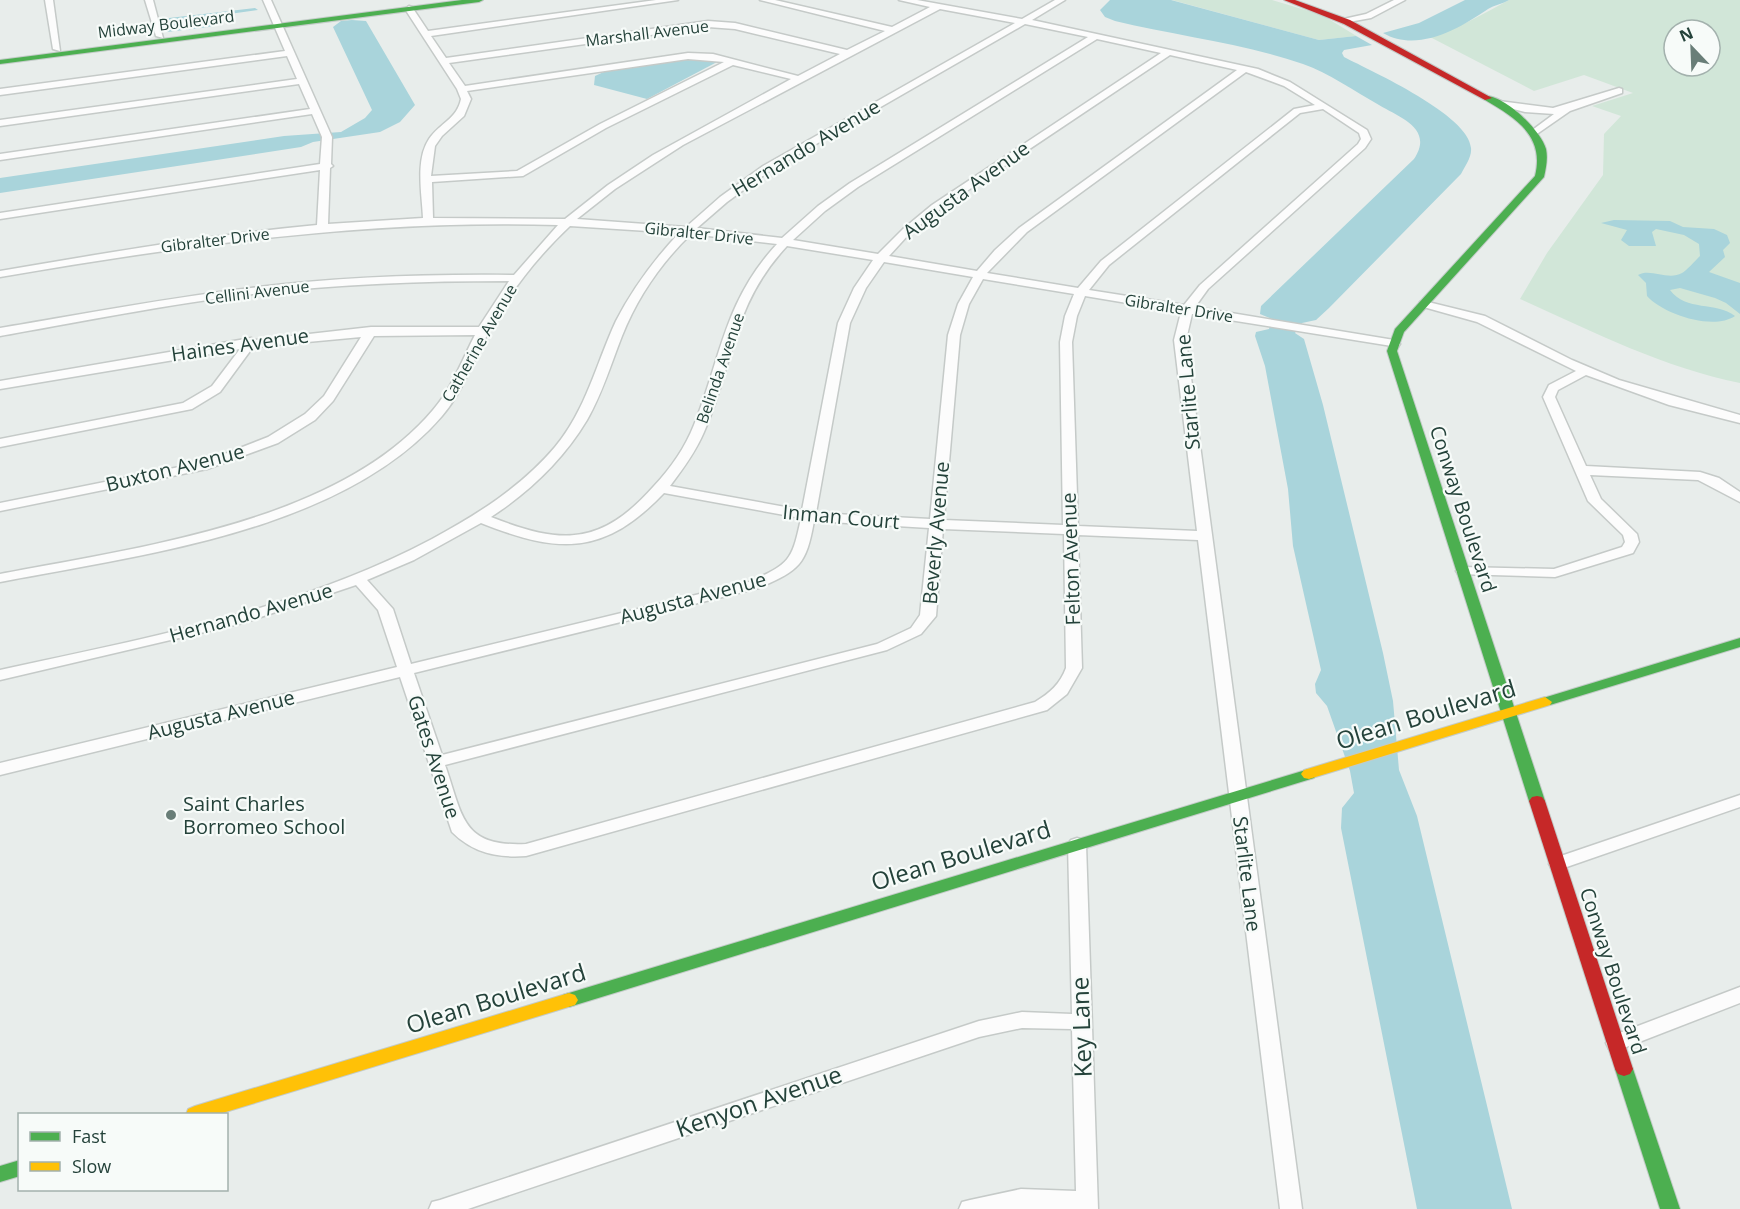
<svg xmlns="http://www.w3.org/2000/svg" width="1740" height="1209" viewBox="0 0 1740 1209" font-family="'Open Sans',sans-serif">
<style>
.green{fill:#d1e6d8;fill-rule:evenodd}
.water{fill:#a9d4db}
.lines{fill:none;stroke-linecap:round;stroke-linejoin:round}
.street-casing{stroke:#c5cac8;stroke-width:3}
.fast-casing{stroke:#c3cbc8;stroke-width:2}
.slow-casing{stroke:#c3cbc8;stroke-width:2}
.jam-casing{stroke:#c3cbc8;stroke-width:2}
.street{fill:#fcfcfc;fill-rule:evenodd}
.fast{fill:#4caf50;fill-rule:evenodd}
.slow{fill:#ffc107;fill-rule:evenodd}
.jam{fill:#c62828;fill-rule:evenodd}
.poi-dot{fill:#697e78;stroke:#f7fbf9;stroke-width:2}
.labels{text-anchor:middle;stroke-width:4.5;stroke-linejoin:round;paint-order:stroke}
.far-street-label{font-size:16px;fill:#24423a;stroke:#f7fbf9}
.street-label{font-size:20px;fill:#24423a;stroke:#f7fbf9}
.poi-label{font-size:20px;fill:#24423a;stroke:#f7fbf9;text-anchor:start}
.near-street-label{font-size:24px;fill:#24423a;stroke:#f7fbf9}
</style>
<rect width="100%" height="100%" fill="#e8edeb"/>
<g class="green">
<path d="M1172,0H1272L1322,15L1363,40L1356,36L1319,40Z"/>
<path d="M1509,0H1740V383C1664,368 1591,331 1520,299L1547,253L1603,175L1604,134L1621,116L1592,106L1633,93L1584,75L1534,91L1430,37C1459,28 1483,14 1509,0ZM1674,30H1710V66H1674Z"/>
</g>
<g class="water">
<path d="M1110,0H1171L1319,40L1356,36L1372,45L1344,50L1342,53L1344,57C1373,72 1469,115 1471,148C1472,157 1465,166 1461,174L1329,308L1316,320L1302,323L1295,333L1304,339L1323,405L1383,653L1393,701L1399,770L1417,816L1512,1209H1417L1341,828L1342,808L1354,793L1350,771L1327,706L1316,693L1315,684L1321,670L1293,546L1288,489L1265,366L1255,336L1256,332L1269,329L1272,319L1260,314L1261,306L1414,159C1434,129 1401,118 1379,105C1354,91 1329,73 1303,64C1242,43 1177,36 1115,21L1105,17L1100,10Z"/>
<path d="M1465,0H1509C1503,4 1494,5 1488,9C1459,29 1417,53 1383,33L1419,23Z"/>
<path d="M255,8L258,10L208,17L211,26L209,27L167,32L165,20L169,18Z"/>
<path d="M352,20L366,21L415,105L400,122L380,132L313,142L301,147L0,193V178L284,136L341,132L365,118L372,110L333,27L341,21Z"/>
<path d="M685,59L717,62L647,99L594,85L595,76L608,70Z"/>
<path d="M1614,220L1670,221L1683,227L1714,229L1727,235L1730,243L1723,250L1725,257L1709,272L1740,283V314L1726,303L1715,298L1680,288L1670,290C1686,312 1716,301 1735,316C1713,331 1663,314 1647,296L1646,283L1638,275C1651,268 1668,281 1682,273C1686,271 1695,261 1700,256L1699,244L1684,235L1656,229L1652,232L1656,246H1629L1621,240L1627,230L1601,223Z"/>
</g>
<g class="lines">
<defs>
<g id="street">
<path d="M45,0H53L60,51L53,49Z"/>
<path d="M145,0H153L163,38L156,36Z"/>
<path d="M263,0H271L332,137L331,164L333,166L330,168L328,224L423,218C422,194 415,160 429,139C440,123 457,119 461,99L457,89L405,9L409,6L412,7L428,31L656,0H678L431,36L446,58L708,21L735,23L847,50L885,31L760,0H775L892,27L930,7L899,0H917L1022,19L1055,0H1065L1032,20L1258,69L1290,82L1367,130L1371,139L1365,148L1208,289L1195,307L1394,340L1400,344L1398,347L1192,314L1186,340L1302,1209H1280L1198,540L1078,535L1082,668L1067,694L1047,710L526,856C497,858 473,853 452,832L400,677L0,775V763L397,667L378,610L356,585L243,623L0,680V670C147,638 298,610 432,539C478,514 521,487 555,447C586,410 596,364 616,321C633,288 654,260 679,233L570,226C536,258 507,295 486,337C472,363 462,393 442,416C343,531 141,555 0,582V574C138,547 338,523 433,410C452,388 462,360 475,335L374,336L333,401L315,420L278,443L207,469L0,511V503L204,462L268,437L305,414L324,396L361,337L253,347L220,392L192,409L0,447V439L183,403L212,386L240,349L0,389V381L251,338L256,340L371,327H479L509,281C423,281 338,284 253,294C168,304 84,321 0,336V328C84,314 167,298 251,288C338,277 426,274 514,275L558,225C369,219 186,245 0,277V271C105,253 210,235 317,225L320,170L0,219V213L320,164L322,137L312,114L0,160V154L310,109L299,84L0,126V120L297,79L287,56L0,95V89L285,51ZM940,9L1015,23L763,166L720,197L686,227L577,219L615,189L683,145ZM1025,24L1088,37L850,183L818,206L782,238L697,228L727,202L771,170ZM708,27L735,29L840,54L798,76L713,54L688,53L465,86L449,63ZM1097,39L1161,53L932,205L903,229L878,254L793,240L825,211L858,187ZM1170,55L1237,70L1019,228L995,250L977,271L889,256L910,233L940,209ZM688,59L724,62L600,124L517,171L431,176L435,146L442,136L464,116L471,99L467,91ZM733,65L791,79L653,155L608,185L565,219L433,218L432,182L523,176L606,128ZM1246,72L1284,86L1315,105L1294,109L1101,261L1078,288L987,273L1027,232ZM1323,109L1359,133L1361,139L1358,144L1200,285L1184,305L1089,290L1109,265L1300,113ZM691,234L777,244C724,301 721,358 694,425C685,448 670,469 654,486C601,546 562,545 491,517C529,492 563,460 587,420C602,394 611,364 622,336C637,298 661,263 691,234ZM787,246L873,260L854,288L838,323L802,510L670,486C683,469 696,451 704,432C735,362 731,306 787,246ZM884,262L973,277L958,304L948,335L930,519L816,513L850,323L866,288ZM983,279L1074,294L1065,316L1060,342L1063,525L944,520L960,335L969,304ZM1085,296L1181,312L1174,340L1197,531L1078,526L1072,342L1077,316ZM664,493L801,518C792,562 789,564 749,582L411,664L393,609L367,580L414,560L481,523C559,554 604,556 664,493ZM814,521L929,528L920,615L911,628L877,644L442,755L414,673L759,588C799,570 806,566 814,521ZM943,529L1064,534L1066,668C1060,684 1050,693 1035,702L526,844C461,847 463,816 445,765L887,650L921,634L936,616Z"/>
<path d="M1394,0H1405L1371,18L1343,23L1339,20L1366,14Z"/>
<path d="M1619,88L1622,89V93L1570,111L1534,136L1529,133L1531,131L1554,114L1525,112L1494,104L1499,101L1553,108Z"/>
<path d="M1424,301L1485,316L1572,360L1619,380L1740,415V423L1669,405L1586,375L1558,390L1555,397L1586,466L1700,472L1719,478L1740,492V502L1698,480L1590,475L1601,499L1637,534L1639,542L1633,553L1555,577L1458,574L1456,571L1463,567L1554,569L1622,547L1625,542L1623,535L1588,501L1543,397L1549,385L1576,371L1477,322L1420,306V302Z"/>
<path d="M1740,795V807L1558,870L1552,869L1549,864L1552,859Z"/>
<path d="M1077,838L1083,840L1086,844L1098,1209H959L962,1202L970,1200L1021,1189L1076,1191L1072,1029L1022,1028L979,1037L468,1209H429L432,1202L440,1200L979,1021L1022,1012L1072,1014L1068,844L1071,840Z"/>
<path d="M1740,987V1003L1616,1051L1609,1049L1606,1043L1609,1037Z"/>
</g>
<g id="fast">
<path d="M462,0H483L479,2L0,64V60Z"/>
<path d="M1485,96C1505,95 1541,131 1546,149C1548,159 1546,168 1544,177L1404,332L1397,351L1545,801L1542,805H1532L1529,801L1387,351L1395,329L1535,176C1545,136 1516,118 1485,100Z"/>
<path d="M1740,638V647L1550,705H1540L1538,702L1540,699Z"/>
<path d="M1309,769L1314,770L1317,774L1314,778L569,1007L563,1005L560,1000L563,995L569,993Z"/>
<path d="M1624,1062L1630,1064L1633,1069L1680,1209H1660L1615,1069L1618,1064Z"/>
<path d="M20,1160V1176L0,1182V1166Z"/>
</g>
<g id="slow">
<path d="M1545,697L1552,702L1550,705L1309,779L1304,778L1301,774L1304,770Z"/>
<path d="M569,993L575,995L578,1000L575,1005L219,1114H186L188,1109L195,1106Z"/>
</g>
<g id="jam">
<path d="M1284,0H1295L1350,20L1492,98L1485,100L1344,24Z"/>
<path d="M1537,796L1542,797L1545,801L1633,1069L1630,1074L1624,1076L1618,1074L1615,1069L1529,801L1532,797Z"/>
</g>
</defs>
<use href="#street" class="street-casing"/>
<use href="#fast" class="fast-casing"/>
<use href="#slow" class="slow-casing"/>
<use href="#jam" class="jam-casing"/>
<use href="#street" class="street"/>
<use href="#fast" class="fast"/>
<use href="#slow" class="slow"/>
<use href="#jam" class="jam"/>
</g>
<circle class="poi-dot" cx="171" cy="815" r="6"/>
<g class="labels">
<g class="far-street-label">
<text transform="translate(166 24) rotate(-7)" y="6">Midway Boulevard</text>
<text transform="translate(647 33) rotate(-7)" y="6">Marshall Avenue</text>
<text transform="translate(699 233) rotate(6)" y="6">Gibralter Drive</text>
<text transform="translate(215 240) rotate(-7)" y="6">Gibralter Drive</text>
<text transform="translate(257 292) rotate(-7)" y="6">Cellini Avenue</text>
<text transform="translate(1179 308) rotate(9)" y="6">Gibralter Drive</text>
<text transform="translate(479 343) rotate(-60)" y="6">Catherine Avenue</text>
<text transform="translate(720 368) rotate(-71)" y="6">Belinda Avenue</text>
</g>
<g class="street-label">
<text transform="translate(806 148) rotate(-31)" y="7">Hernando Avenue</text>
<text transform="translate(966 190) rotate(-36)" y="7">Augusta Avenue</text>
<text transform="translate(240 345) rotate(-8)" y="7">Haines Avenue</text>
<text transform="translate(1188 392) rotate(-95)" y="7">Starlite Lane</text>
<text transform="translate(175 468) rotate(-14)" y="7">Buxton Avenue</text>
<text transform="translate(1463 509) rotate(72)" y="7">Conway Boulevard</text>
<text transform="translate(841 517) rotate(5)" y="7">Inman Court</text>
<text transform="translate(936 533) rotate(-85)" y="7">Beverly Avenue</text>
<text transform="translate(1071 559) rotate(-92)" y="7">Felton Avenue</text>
<text transform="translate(693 598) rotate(-15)" y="7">Augusta Avenue</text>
<text transform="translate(251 613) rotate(-16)" y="7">Hernando Avenue</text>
<text transform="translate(221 715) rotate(-14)" y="7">Augusta Avenue</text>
<text transform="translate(434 757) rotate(72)" y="7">Gates Avenue</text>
<text transform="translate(1247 874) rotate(83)" y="7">Starlite Lane</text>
<text transform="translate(1613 971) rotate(72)" y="7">Conway Boulevard</text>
</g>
<g class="poi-label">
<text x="183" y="811">Saint Charles<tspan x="183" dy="23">Borromeo School</tspan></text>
</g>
<g class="near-street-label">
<text transform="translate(1426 715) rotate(-17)" y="8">Olean Boulevard</text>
<text transform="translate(961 856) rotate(-17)" y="8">Olean Boulevard</text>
<text transform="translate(496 999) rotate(-17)" y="8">Olean Boulevard</text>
<text transform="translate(1082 1027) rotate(-92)" y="8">Key Lane</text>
<text transform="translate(759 1102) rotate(-19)" y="8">Kenyon Avenue</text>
</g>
</g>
<rect x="18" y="1113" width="210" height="78" fill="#f7fbf9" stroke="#a3b1ad" stroke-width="1.5"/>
<rect x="30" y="1132" width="30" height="9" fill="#4caf50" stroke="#a3b1ad" stroke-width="1.5"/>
<text x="72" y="1143" font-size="18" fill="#24423a">Fast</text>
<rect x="30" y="1162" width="30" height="9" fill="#ffc107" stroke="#a3b1ad" stroke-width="1.5"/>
<text x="72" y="1173" font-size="18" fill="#24423a">Slow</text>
<g transform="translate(1692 48) rotate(337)"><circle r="28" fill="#f7fbf9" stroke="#a3b1ad" stroke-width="1.5"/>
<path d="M0-4.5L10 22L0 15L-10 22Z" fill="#697e78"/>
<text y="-9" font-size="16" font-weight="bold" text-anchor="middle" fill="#24423a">N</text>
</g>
</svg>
